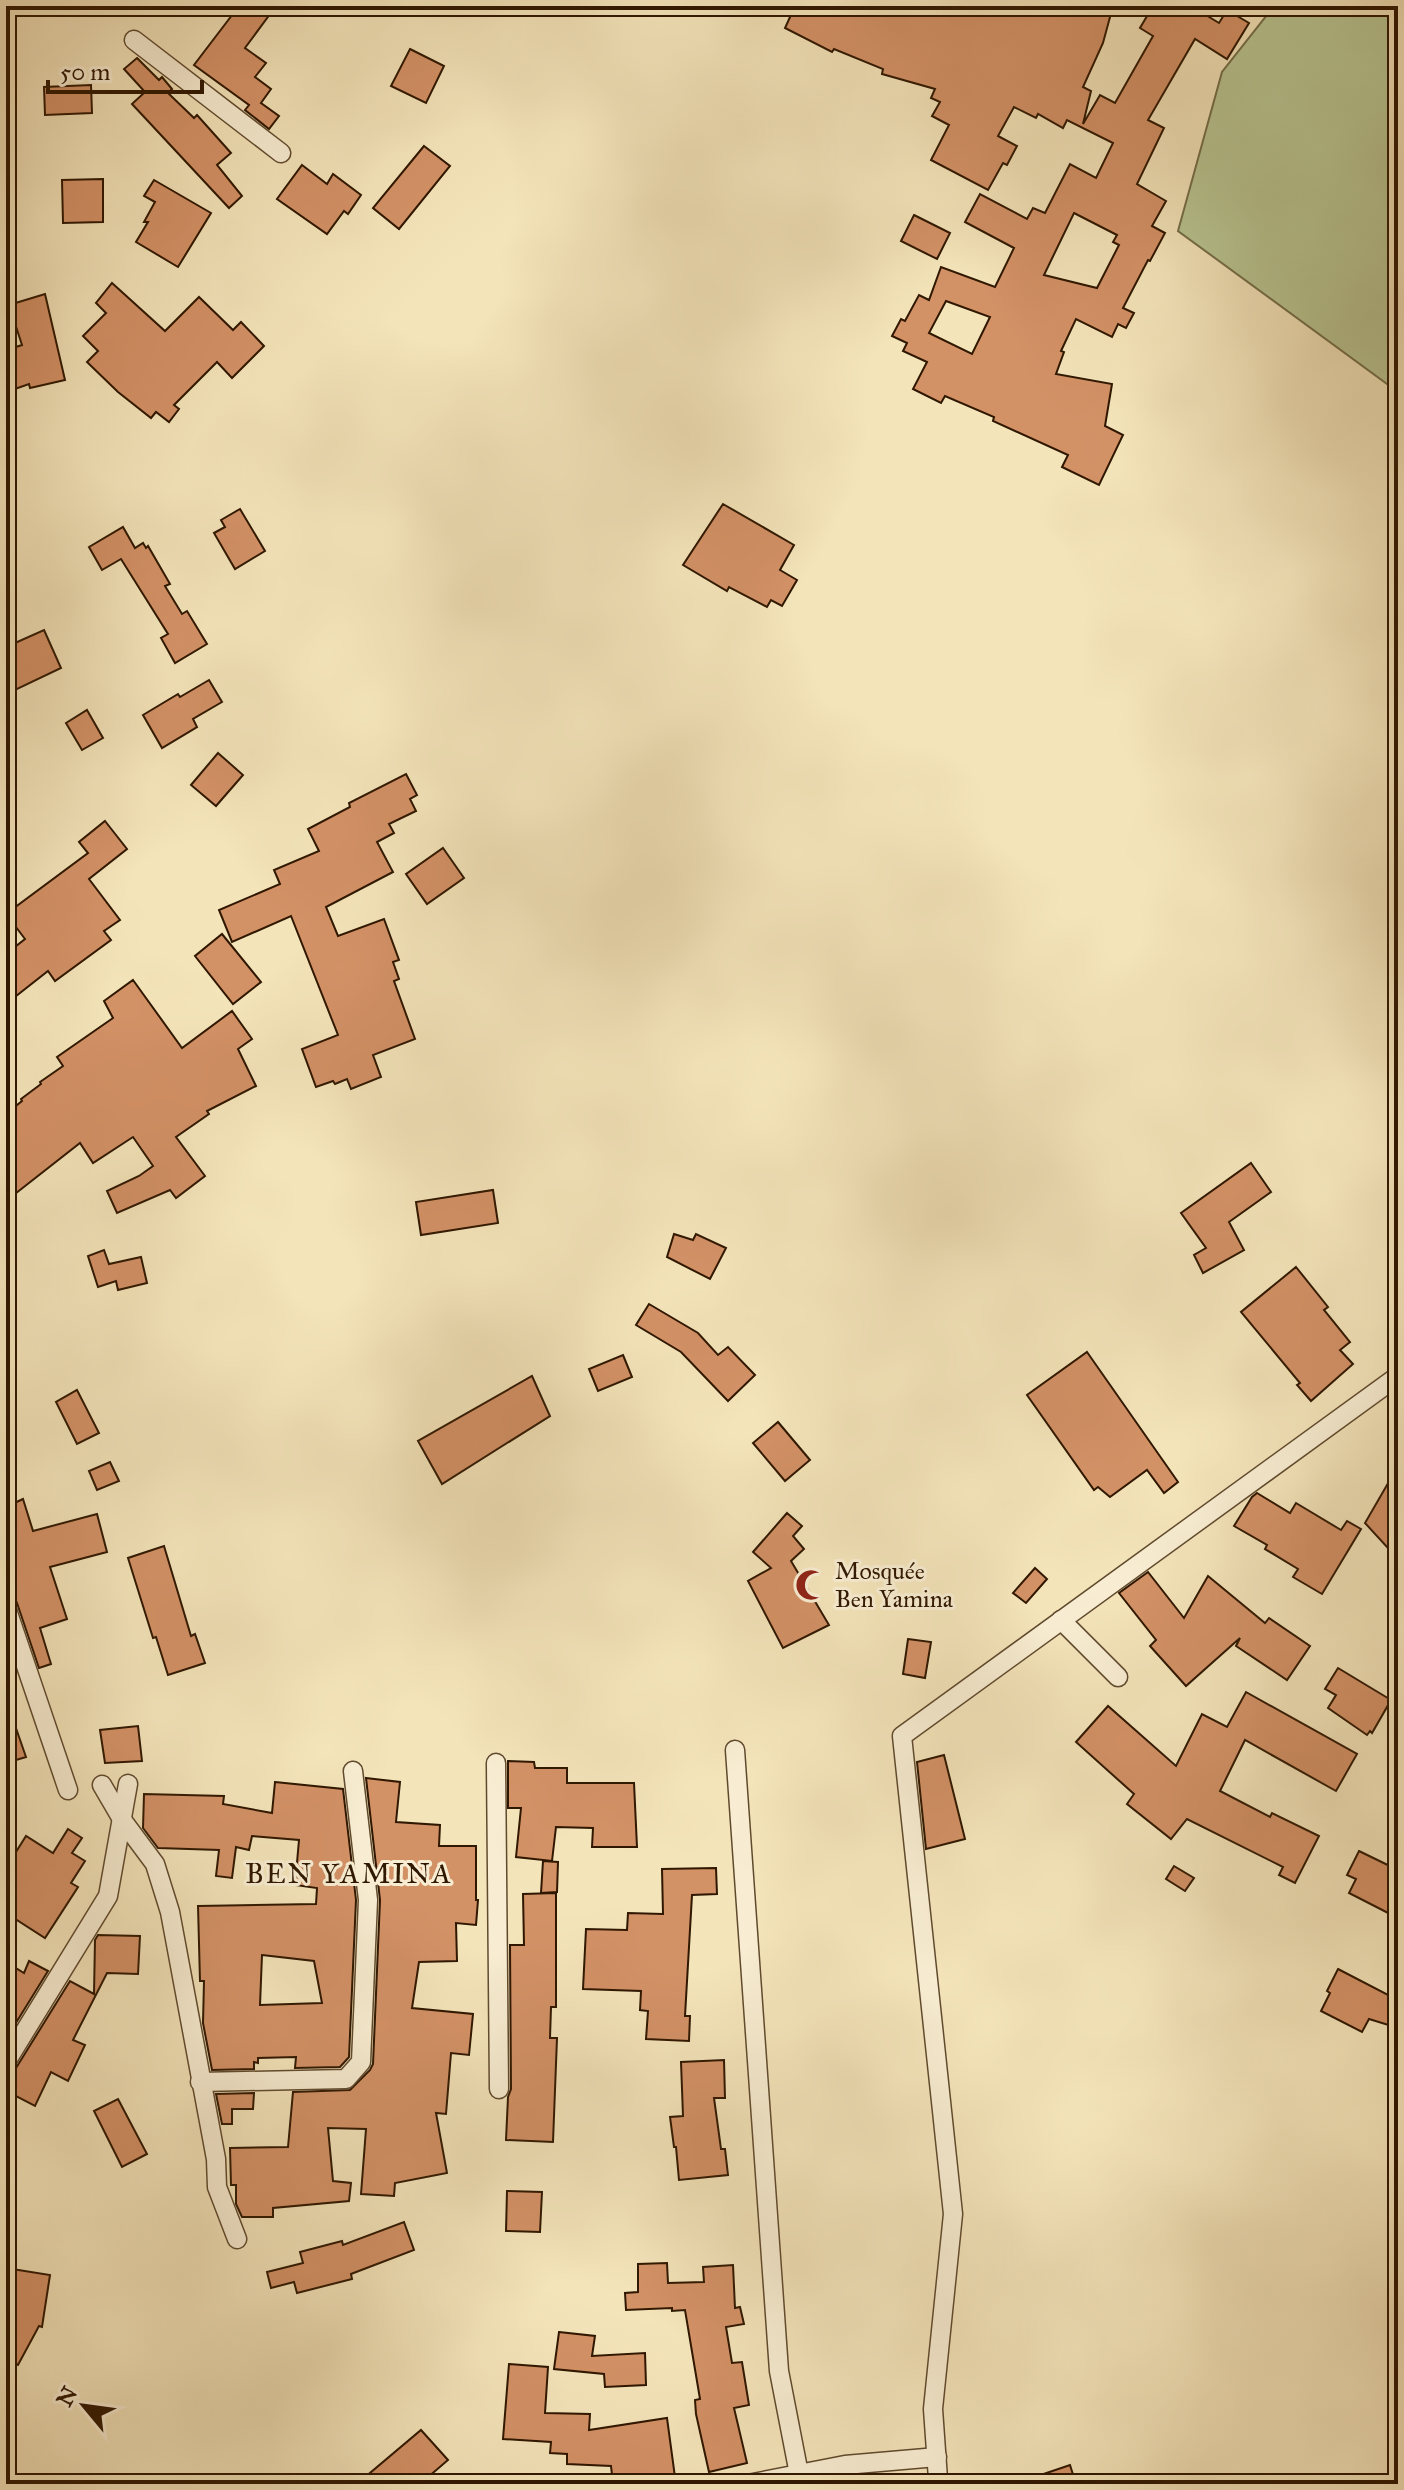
<svg xmlns="http://www.w3.org/2000/svg" width="1404" height="2490" viewBox="0 0 1404 2490" font-family="'IM FELL Great Primer',serif">
<style>
.green{fill:#b8c592;stroke:#746e49;stroke-width:2}
.building{fill:#d39166;stroke:#2f1700;stroke-width:2;fill-rule:evenodd}
.lines{fill:none;stroke-linecap:round;stroke-linejoin:round}
.minor-casing{stroke:#604a2e;stroke-width:21}
.minor{stroke:#f8edd2;stroke-width:18}
.labels{text-anchor:middle;stroke-width:6;stroke-linejoin:round;paint-order:stroke}
.poi-label{font-size:24px;fill:#2f1700;stroke:#f8edd2;text-anchor:start}
.quarter-label{font-size:28px;letter-spacing:2px;fill:#2f1700;stroke:#f8edd2}
</style>
<rect width="100%" height="100%" fill="#f4e4ba"/>
<filter id="stains"><feTurbulence type="fractalNoise" baseFrequency=".0025" numOctaves="4"/><feColorMatrix values="0 0 0 0 .2 0 0 0 0 .09 0 0 0 0 .02 0 0 0 .5 -.17"/></filter>
<radialGradient id="worn" r=".72"><stop offset=".6" stop-color="#630" stop-opacity="0"/><stop offset="1" stop-color="#630" stop-opacity=".3"/></radialGradient>
<path class="green" d="M1274,6H1398V392L1178,231L1222,72Z"/>
<g class="building">
<path d="M239,6H276L245,48L266,63L255,77L271,89L261,103L279,116L269,129L245,110L249,105L194,65Z"/>
<path d="M795,6H1113L1103,43L1083,87L1091,91L1083,124L1100,95L1115,103L1153,36L1140,28L1153,6H1191L1219,23L1227,10L1249,23L1227,59L1195,39L1148,120L1164,128L1137,184L1166,201L1152,226L1165,233L1150,261L1148,260L1123,308L1134,313L1126,328L1118,324L1112,337L1076,319L1061,351L1064,352L1056,374L1112,384L1105,426L1123,435L1099,485L1062,467L1068,455L993,421L994,417L945,396L941,403L913,389L927,362L903,351L907,343L892,336L901,319L905,321L919,295L929,300L941,267L995,287L1014,248L965,222L980,194L1027,219L1033,208L1045,213L1070,164L1096,178L1113,143L1067,120L1063,128L1038,114L1036,118L1014,107L998,136L1017,146L1007,165L1003,163L988,190L931,160L949,125L932,116L940,102L931,98L935,89L882,74L883,69L834,49L832,52L785,28ZM1074,213L1117,235L1113,242L1119,245L1097,288L1044,275ZM946,301L990,317L972,354L929,333Z"/>
<path d="M410,49L444,66L426,103L391,86Z"/>
<path d="M137,58L159,80L162,77L172,89L168,93L194,118L197,115L231,153L217,165L242,196L229,208L132,104L145,92L124,69Z"/>
<path d="M91,85L92,113L45,115L44,87Z"/>
<path d="M424,146L450,166L399,229L373,208Z"/>
<path d="M302,165L327,184L333,174L361,195L348,214L344,211L327,234L277,199Z"/>
<path d="M103,179V222L63,223L62,180Z"/>
<path d="M154,180L211,213L178,267L136,242L148,222H144L155,202L144,196Z"/>
<path d="M914,215L950,233L937,259L901,241Z"/>
<path d="M112,283L165,331L199,297L233,330L241,322L264,346L232,378L217,362L174,405L179,409L169,422L156,412L151,418L118,392L87,362L98,351L83,336L106,313L96,303Z"/>
<path d="M45,294L65,380L30,388L29,384L6,392V350L22,345L9,305Z"/>
<path d="M723,504L794,545L780,570L797,580L782,606L771,600L767,607L729,587L727,591L683,565Z"/>
<path d="M240,509L265,551L235,569L214,533L225,527L221,520Z"/>
<path d="M123,527L135,548L143,543L146,548L148,546L170,584L165,586L182,614L187,611L207,644L175,663L161,638L168,634L121,559L102,570L89,547Z"/>
<path d="M44,630L61,668L15,690L6,671V647Z"/>
<path d="M209,680L222,702L193,719L197,727L162,748L143,715L178,694L180,697Z"/>
<path d="M87,710L103,738L82,750L66,723Z"/>
<path d="M218,753L243,775L216,806L191,785Z"/>
<path d="M406,774L417,795L410,799L416,811L389,824L394,833L377,842L393,872L326,907L338,936L384,919L399,960L393,962L399,979L394,981L415,1039L373,1055L381,1077L351,1089L347,1079L335,1084L333,1081L316,1087L302,1049L338,1035L291,916L232,942L219,910L280,884L274,870L319,851L308,829L350,807L349,803Z"/>
<path d="M105,821L127,849L89,879L120,920L104,931L111,940L55,981L48,971L6,1004V954L25,939L6,914L88,853L79,842Z"/>
<path d="M443,848L464,878L427,904L406,874Z"/>
<path d="M222,934L261,982L233,1004L195,956Z"/>
<path d="M133,980L182,1048L232,1011L252,1039L238,1049L256,1086L207,1111L209,1114L176,1137L205,1176L176,1198L170,1190L117,1213L107,1191L139,1176L153,1166L133,1137L93,1163L80,1143L6,1201V1114L22,1101L21,1099L41,1084L40,1082L63,1066L57,1057L113,1018L104,1001Z"/>
<path d="M1251,1163L1271,1192L1229,1222L1244,1250L1203,1273L1194,1255L1206,1248L1181,1213Z"/>
<path d="M493,1190L498,1223L421,1235L416,1202Z"/>
<path d="M674,1234L693,1240L696,1234L726,1248L710,1279L667,1257Z"/>
<path d="M104,1250L109,1264L141,1257L147,1283L118,1290L116,1281L98,1287L88,1256Z"/>
<path d="M1296,1267L1328,1307L1324,1310L1350,1342L1340,1350L1353,1364L1311,1401L1297,1385L1300,1383L1241,1312Z"/>
<path d="M649,1304L698,1333L718,1355L728,1347L755,1375L728,1401L681,1352L636,1325Z"/>
<path d="M1087,1352L1178,1482L1164,1493L1147,1470L1110,1497L1098,1487L1094,1490L1027,1395Z"/>
<path d="M623,1355L632,1377L598,1391L589,1369Z"/>
<path d="M532,1376L550,1416L442,1484L418,1441Z"/>
<path d="M77,1390L99,1433L77,1444L56,1402Z"/>
<path d="M778,1422L810,1460L785,1481L753,1443Z"/>
<path d="M110,1462L119,1481L97,1490L89,1471Z"/>
<path d="M1398,1466V1559L1365,1523Z"/>
<path d="M1257,1493L1290,1513L1296,1503L1341,1530L1347,1521L1361,1529L1322,1594L1293,1577L1298,1569L1265,1549L1267,1545L1234,1526L1252,1497Z"/>
<path d="M23,1499L33,1531L97,1514L107,1552L50,1567L67,1619L40,1628L51,1664L39,1668L17,1603L6,1579V1507Z"/>
<path d="M787,1513L802,1526L793,1536L804,1549L791,1561L829,1625L783,1648L748,1581L771,1568L753,1552Z"/>
<path d="M164,1546L191,1636L195,1634L205,1663L168,1675L156,1637L153,1638L128,1558Z"/>
<path d="M1035,1568L1047,1579L1026,1603L1013,1593Z"/>
<path d="M1148,1572L1184,1618L1208,1576L1265,1623L1269,1618L1310,1646L1287,1680L1236,1646L1240,1638L1186,1686L1150,1646L1156,1640L1119,1593Z"/>
<path d="M908,1639L931,1642L925,1678L903,1674Z"/>
<path d="M1338,1668L1391,1700L1372,1733L1370,1731L1367,1735L1328,1708L1336,1695L1325,1689Z"/>
<path d="M1246,1692L1357,1754L1336,1791L1245,1740L1220,1791L1270,1817L1272,1813L1319,1836L1295,1883L1279,1875L1283,1867L1187,1819L1171,1839L1127,1804L1134,1794L1076,1742L1108,1706L1176,1766L1202,1714L1227,1727Z"/>
<path d="M6,1708H9L26,1757L6,1763Z"/>
<path d="M138,1726L142,1761L105,1763L100,1730Z"/>
<path d="M944,1755L965,1839L926,1849L917,1762Z"/>
<path d="M508,1761L534,1762L535,1768H567V1783H634L637,1847H592L593,1828L556,1827L552,1861L516,1857L521,1808H508Z"/>
<path d="M366,1778L400,1782L396,1822L440,1825L439,1846H476V1900H478L476,1925L456,1923L457,1961L419,1962L412,2008L473,2014L469,2055L451,2053L446,2114L436,2113L447,2173L395,2183L394,2196L361,2194L366,2129L328,2128L333,2181L351,2183L349,2201L273,2208V2217H242L236,2204V2185H231L230,2148L288,2147L293,2092L350,2090L370,2070L373,2064L380,1900Z"/>
<path d="M275,1782L343,1789L356,1900L349,2057L340,2067L295,2068L296,2057L258,2058V2063L254,2062V2069L212,2070L203,2023L204,1981H200L198,1906L316,1904L317,1888L295,1885L299,1840L252,1836L249,1850L236,1847L232,1878L216,1876L219,1850L158,1848L143,1828L144,1794L224,1796L223,1804L272,1813ZM262,1955L314,1961L322,2003L260,2005Z"/>
<path d="M68,1829L82,1838L72,1853L85,1861L71,1883L78,1887L45,1938L6,1913V1868L26,1836L53,1853Z"/>
<path d="M1359,1851L1398,1870V1918L1349,1893L1356,1879L1347,1875Z"/>
<path d="M543,1861L558,1862L557,1892L541,1893Z"/>
<path d="M1174,1866L1194,1878L1185,1891L1166,1879Z"/>
<path d="M716,1868L717,1894L692,1895L685,2016H690L689,2041L646,2039L648,2011L640,2010L641,1991L583,1989L586,1929L627,1930L628,1913L663,1914L662,1869Z"/>
<path d="M556,1893V2007H551L550,2038H557L553,2142L506,2140L508,2097L511,2089L510,1945H524L523,1894Z"/>
<path d="M98,1935L140,1936L138,1974L107,1973L73,2040L85,2045L68,2081L51,2072L35,2106L6,2091V2074L16,2068L70,1981L94,1994L95,1940Z"/>
<path d="M29,1961L48,1971L6,2039V1962L24,1973Z"/>
<path d="M1338,1969L1398,2000V2028L1369,2019L1362,2032L1321,2011L1330,1993L1327,1991Z"/>
<path d="M724,2060L725,2098H714L721,2149H725L728,2175L679,2180L676,2147H674L670,2117L683,2116L681,2062Z"/>
<path d="M254,2093L253,2109H232V2124H222L216,2094Z"/>
<path d="M118,2099L147,2154L122,2167L94,2111Z"/>
<path d="M507,2191L542,2192L540,2232L506,2231Z"/>
<path d="M404,2222L414,2250L351,2274L352,2279L297,2293L294,2282L271,2288L267,2272L303,2263L300,2252L342,2241L343,2245Z"/>
<path d="M667,2263L668,2283L704,2282L703,2267L733,2265L735,2308L740,2307L744,2324L726,2327L732,2363L742,2362L749,2405L734,2408L747,2463L709,2472L696,2414L695,2400L700,2399L685,2310L672,2311V2308L626,2310L625,2293L638,2292V2264Z"/>
<path d="M6,2268L50,2275L42,2327L39,2326L18,2365L6,2359Z"/>
<path d="M559,2332L595,2336L592,2356L645,2353L646,2385L605,2387L604,2374L554,2369Z"/>
<path d="M509,2364L548,2367L545,2413L590,2414L589,2430L667,2418L675,2477L613,2484L611,2466L567,2464V2454L550,2453L551,2442L503,2439Z"/>
<path d="M421,2430L448,2460L420,2484H379L370,2473Z"/>
<path d="M1070,2465L1076,2484H1024L1023,2481Z"/>
</g>
<g class="lines">
<defs>
<g id="minor">
<path d="M134,40L281,153"/>
<path d="M6,1607L68,1790"/>
<path d="M1061,1620L1118,1677"/>
<path d="M735,1750L779,2371L799,2474"/>
<path d="M496,1763L499,2089"/>
<path d="M102,1785L123,1821L155,1864L170,1912L216,2159L217,2187L237,2239"/>
<path d="M6,2062L108,1896L128,1784"/>
<path d="M200,2082L346,2079L361,2062L368,1900L353,1771"/>
<path d="M748,2484L845,2465L937,2457"/>
<path d="M942,2484L938,2479L933,2409L953,2214L902,1736L1398,1376"/>
</g>
</defs>
<use href="#minor" class="minor-casing"/>
<use href="#minor" class="minor"/>
</g>
<defs>
<symbol id="mosque-bare" viewBox="-9 -9 18 18"><path d="M3.5-4.9A6 6 0 1 0 3.5 4.9A5 5 0 1 1 3.5-4.9Z" fill="#8f2418" stroke="#f8edd2" stroke-width="2.5" paint-order="stroke"/></symbol>
</defs>
<g fill-rule="evenodd">
<use href="#mosque-bare" x="789" y="1563" width="44" height="44"/>
</g>
<g class="labels">
<g class="poi-label">
<text x="835" y="1579">Mosquée<tspan x="835" dy="28">Ben Yamina</tspan></text>
</g>
<g class="quarter-label">
<text x="349" y="1883">BEN YAMINA</text>
</g>
</g>
<rect width="1404" height="2490" fill="none" stroke="#f4e4ba" stroke-width="32"/>
<rect x="8" y="8" width="1388" height="2474" fill="none" stroke="#2f1700" stroke-width="4"/>
<rect x="16" y="16" width="1372" height="2458" fill="none" stroke="#2f1700" stroke-width="2"/>
<g transform="translate(84 2406) rotate(299)" stroke="#f8edd2" stroke-width="6" paint-order="stroke">
<path d="M0-6L14 30L0 20L-14 30Z" fill="#2f1700"/>
<text y="-12" font-size="22" font-weight="bold" text-anchor="middle" fill="#2f1700">N</text>
</g>
<path d="M48 80v12h154v-12" fill="none" stroke="#2f1700" stroke-width="4"/>
<text x="60" y="80" font-size="24" fill="#2f1700" stroke="#f8edd2" stroke-width="6" paint-order="stroke">50 m</text>
<rect width="100%" height="100%" filter="url(#stains)"/>
<rect width="100%" height="100%" fill="url(#worn)"/>
</svg>
